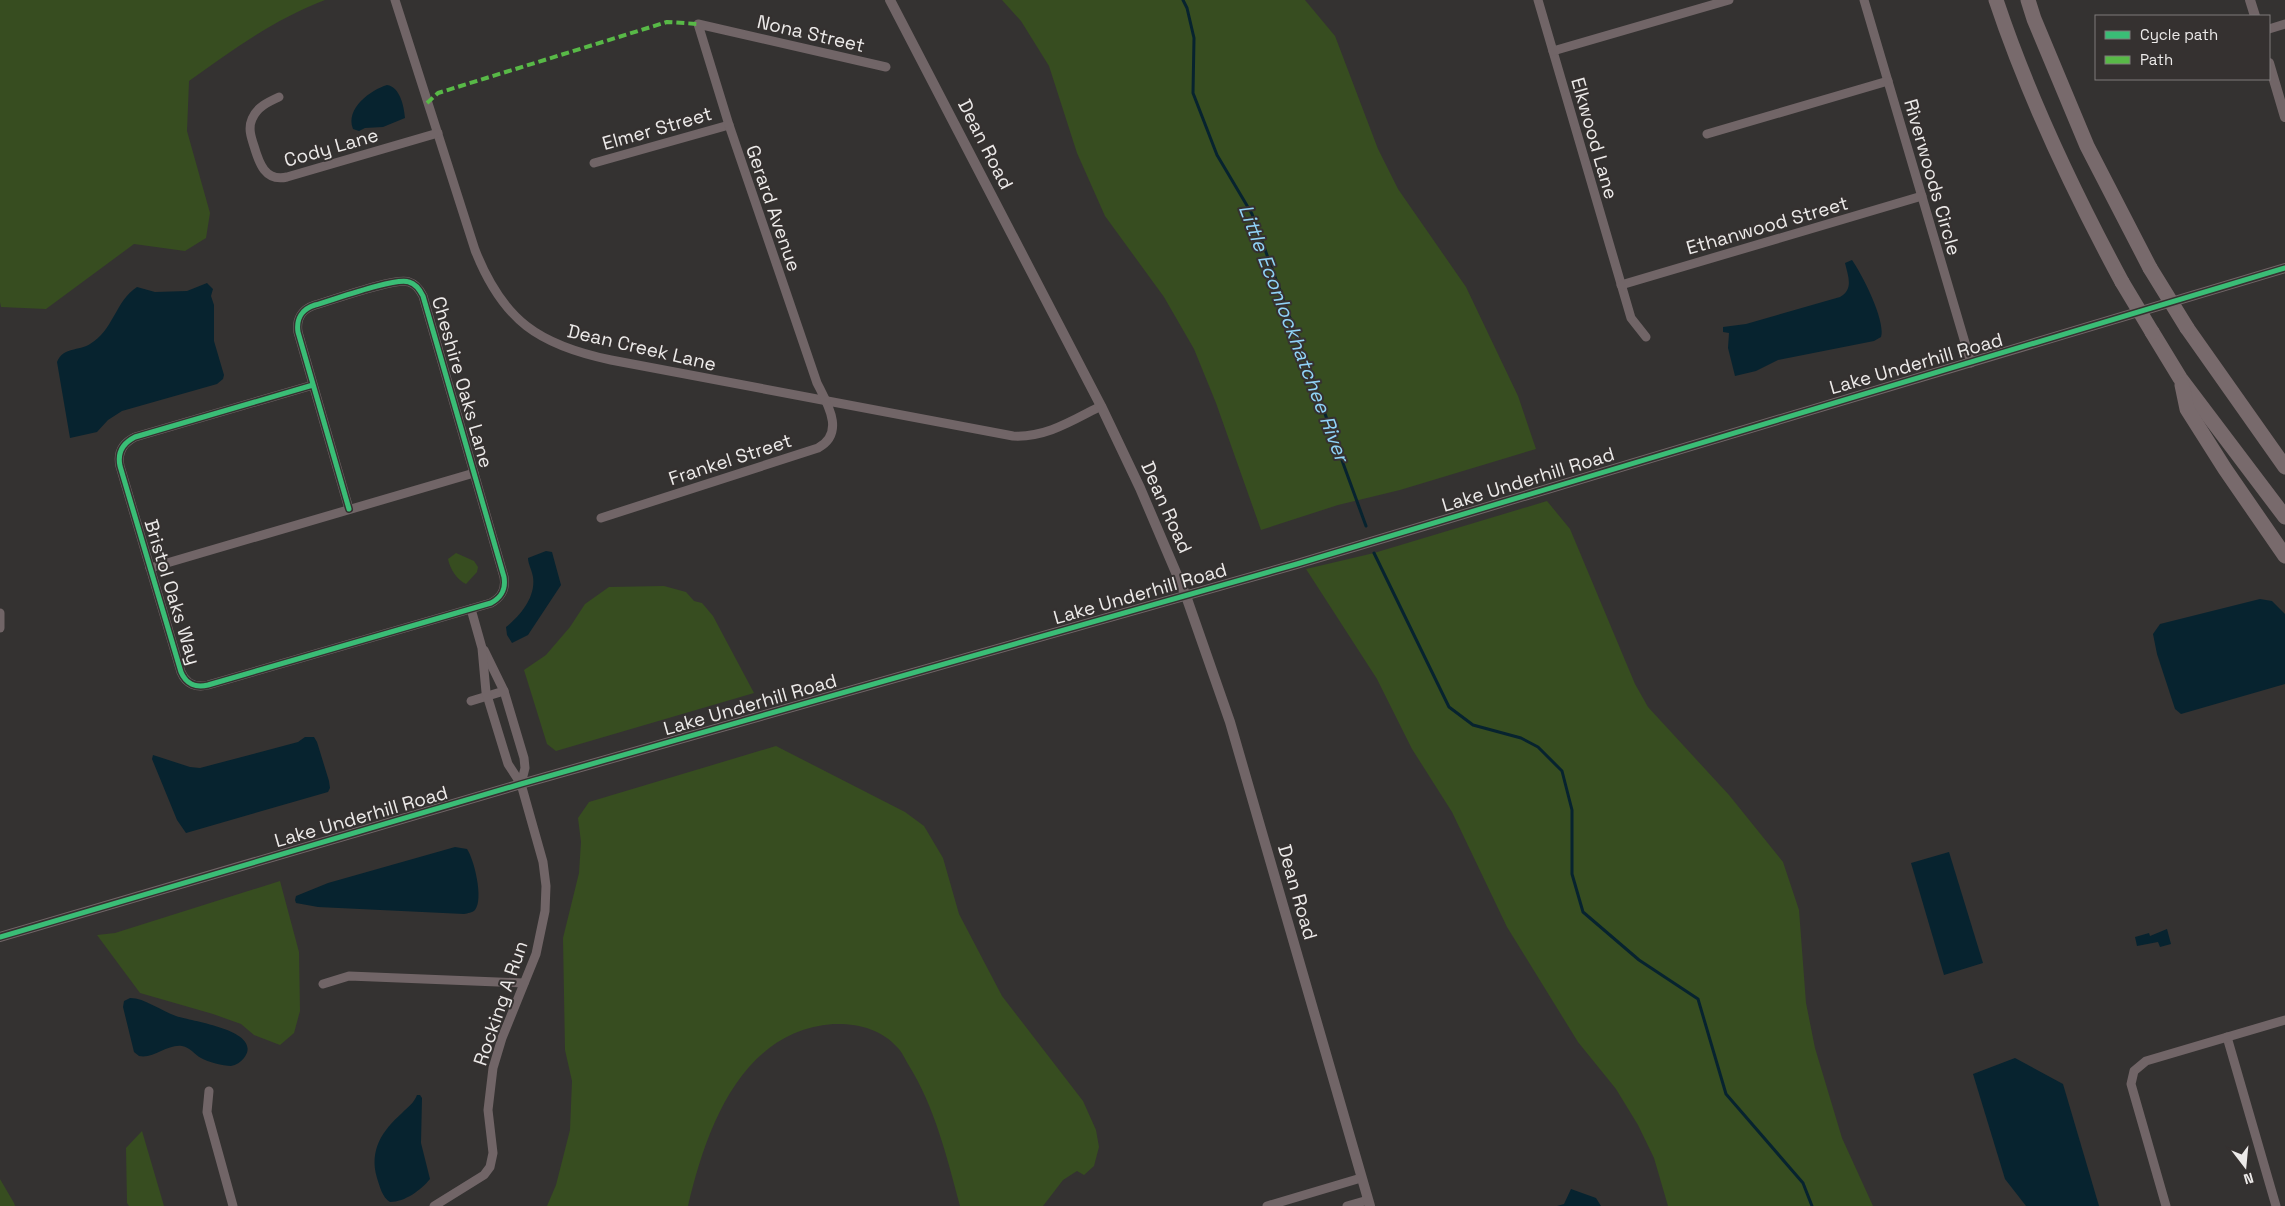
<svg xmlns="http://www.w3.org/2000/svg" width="2285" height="1206" viewBox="0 0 2285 1206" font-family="'Space Grotesk',sans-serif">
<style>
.green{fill:#374d20}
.water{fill:#07232f}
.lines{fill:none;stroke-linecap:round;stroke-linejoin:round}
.stream{stroke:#07232f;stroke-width:3}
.minor{stroke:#716567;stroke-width:9}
.tertiary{stroke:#716567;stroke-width:10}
.motorway{stroke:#786a6c;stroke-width:15}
.motorway-bridge{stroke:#786a6c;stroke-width:15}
.quiet{stroke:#58b947;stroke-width:4;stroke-dasharray:8 4;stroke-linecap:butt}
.cycleway-casing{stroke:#353130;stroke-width:8}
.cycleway{stroke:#3abd76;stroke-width:5}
.labels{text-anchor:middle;stroke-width:4;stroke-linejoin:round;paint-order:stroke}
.street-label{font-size:19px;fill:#eceae9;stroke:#353130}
.water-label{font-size:20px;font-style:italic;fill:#90d3f7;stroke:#353130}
</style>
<rect width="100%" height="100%" fill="#343231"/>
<g class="green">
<path d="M0,0H325C275,19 232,50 189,81L187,131L210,213L206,238L185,251L134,244L46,309L1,307L0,302Z"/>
<path d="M1002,0H1305L1335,36L1378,149L1398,189L1466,287L1518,396L1536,449L1400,490L1338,505L1261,530L1216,403L1194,349L1164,297L1105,216L1077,153L1049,66L1021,21Z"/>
<path d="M1547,501L1570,529L1635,684L1648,707L1729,795L1783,862L1799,910L1806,1003L1815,1048L1842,1138L1873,1206H1668L1654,1158L1638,1125L1616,1089L1578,1042L1507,927L1452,812L1412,749L1377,679L1306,569L1374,553Z"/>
<path d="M456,553L474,561L478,567L477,572L466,584C457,580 450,569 448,559Z"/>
<path d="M664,586L686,592L694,601L702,603L713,616L754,693L556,751L547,744L524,670L546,655L570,627L585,604L609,587Z"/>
<path d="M776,746L905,812L924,826L943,858L959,914L1002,996L1083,1101L1096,1130L1099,1147L1094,1166L1084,1175L1077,1171L1063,1180L1043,1206H960C947,1158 935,1107 908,1064C905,1059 902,1052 898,1048C882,1029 857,1023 833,1024C741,1031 706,1129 688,1206H547L556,1185L570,1130L572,1081L565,1050L563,938L579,873L581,842L578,818L589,802Z"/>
<path d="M280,881L299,952L300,1011L294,1033L280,1045L254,1035L241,1024L213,1014L140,993L97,935L115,933Z"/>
<path d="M142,1131L164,1206H129L127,1203L126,1148Z"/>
<path d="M0,1179L14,1203L15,1206H0Z"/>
</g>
<g class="water">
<path d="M387,85C400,87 404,106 405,118L383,127L365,128L359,131L353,129C345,108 371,90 387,85Z"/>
<path d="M1852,260C1862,274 1886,321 1881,337L1874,341L1778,360L1756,371L1735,376L1728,348L1729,333L1723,332V327L1746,324L1840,297C1854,289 1848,276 1845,263Z"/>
<path d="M207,283L213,289L211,296L214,305V341L224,375L223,379L217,384L122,411L108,420L97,432L70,438L57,362C63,347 79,351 90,344C113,331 116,300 137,287L155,292L187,291Z"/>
<path d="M546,551L552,552L561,585L528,635L512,643L507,635L506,627C520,616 536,597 533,577C532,570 528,564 528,558Z"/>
<path d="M2260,599L2272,601L2285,614V684L2181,714L2175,709L2157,654L2153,634L2160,624Z"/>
<path d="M305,737H314L317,742L329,781L330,788L328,792L186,833L177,820L152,759L153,755L190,767L200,768L298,742Z"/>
<path d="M455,847L467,849C474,859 484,899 475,910C472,913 468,913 464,914L318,907L296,903L295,900L296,896L328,883Z"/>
<path d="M1949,852L1983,963L1944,975L1911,863Z"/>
<path d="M2167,929L2171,944L2160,947L2158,942L2137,946L2135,937L2149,933L2150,936Z"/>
<path d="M130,998C145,998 161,1011 176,1016C189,1021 265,1030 244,1058C241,1062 236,1065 231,1066C223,1066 208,1062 201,1058C195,1055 190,1047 182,1046C167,1044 154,1059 139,1056L134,1052L123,1007L124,1001Z"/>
<path d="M2015,1058L2063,1084L2099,1206H2026L2005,1179L1973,1074Z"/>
<path d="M417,1095H420L422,1098L421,1143L430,1179C421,1190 405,1202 390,1202C382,1197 380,1187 377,1178C369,1150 382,1131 402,1113C408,1107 414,1103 417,1095Z"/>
<path d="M1571,1189L1596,1198L1601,1206H1557L1564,1204Z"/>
</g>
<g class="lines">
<g class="stream">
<path d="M1183,0L1187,8L1194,38L1193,93L1217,155L1252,214L1366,526"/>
<path d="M1374,553L1449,707L1473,725L1521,738L1538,747L1562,771L1572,810V874L1583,912L1639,960L1698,999L1726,1094L1803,1183L1812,1206"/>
</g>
<g class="minor">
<path d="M395,0L475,250C503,321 539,345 611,360L1013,436C1046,438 1073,420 1101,406"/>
<path d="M1538,0L1631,318L1646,337"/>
<path d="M1864,0L1971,363"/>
<path d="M2269,29L2285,24"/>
<path d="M1553,51L1729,0"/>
<path d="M279,97C268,102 257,107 252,119C248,128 251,137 254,146C259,163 265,182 287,177L438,133"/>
<path d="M1707,134L1888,81"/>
<path d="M594,163L729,125"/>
<path d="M1621,285L1922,196"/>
<path d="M313,385L135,437C123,443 117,452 120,466L181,672C186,684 196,688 208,685L491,603C502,597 506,589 504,577L423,296C420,290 416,284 409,282C395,277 333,300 315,305C302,309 296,319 298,332L349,509"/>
<path d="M601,518L818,448C846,433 827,403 817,383L729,125L698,24L886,67"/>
<path d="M150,568L474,473"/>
<path d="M0,613V628"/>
<path d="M484,650L504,691L524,758L525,768L521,784"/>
<path d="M471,701L504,691"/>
<path d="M323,984L349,976L524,983"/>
<path d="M2227,1037L2276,1206"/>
<path d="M209,1091L207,1112L233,1206"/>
<path d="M434,1206L484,1175L490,1167L493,1153L488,1110L493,1068L502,1038L536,954L545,911L546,886L543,862L521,784L508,764L486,692L482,648L471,609"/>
<path d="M1267,1206L1361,1178"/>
<path d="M1347,1206L1368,1200"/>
<path d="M2166,1206L2131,1084L2134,1071L2146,1061L2285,1020"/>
</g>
<g class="tertiary">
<path d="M890,0L1101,406L1140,488L1186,596L1230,722L1370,1206"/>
<path d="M2250,0L2255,16"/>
<path d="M2269,63L2285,117"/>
<path d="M0,937L521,784L1297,564L2285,268"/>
</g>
<g class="motorway">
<path d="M1996,0C2029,99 2073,191 2122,282"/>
<path d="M2028,0L2034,19L2087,146L2150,268"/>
<path d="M2187,328L2285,467"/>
<path d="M2152,332L2180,378L2285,517"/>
<path d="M2182,385L2187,409L2225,469L2285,556"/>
</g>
<g class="motorway-bridge">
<path d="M2150,268L2187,328"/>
<path d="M2122,282L2152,332"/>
</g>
<path class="quiet" d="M427,103L438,93L667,22L698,24"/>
<defs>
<g id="cycleway">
<path d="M313,385L135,437C123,443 117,452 120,466L181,672C186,684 196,688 208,685L491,603C502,597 506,589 504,577L423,296C420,290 416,284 409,282C395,277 333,300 315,305C302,309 296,319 298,332L349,509"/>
<path d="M0,937L521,784L1297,564L2285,268"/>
</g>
</defs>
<use href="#cycleway" class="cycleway-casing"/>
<use href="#cycleway" class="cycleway"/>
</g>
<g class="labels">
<g class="street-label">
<text transform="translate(811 33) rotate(13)" y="7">Nona Street</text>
<text transform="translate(657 128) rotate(-16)" y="7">Elmer Street</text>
<text transform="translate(1595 138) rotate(74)" y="7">Elkwood Lane</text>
<text transform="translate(986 144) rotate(63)" y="7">Dean Road</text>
<text transform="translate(331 147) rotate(-16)" y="7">Cody Lane</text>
<text transform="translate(1933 177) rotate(74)" y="7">Riverwoods Circle</text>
<text transform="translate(774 208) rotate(71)" y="7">Gerard Avenue</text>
<text transform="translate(1767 225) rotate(-16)" y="7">Ethanwood Street</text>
<text transform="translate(642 347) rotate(13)" y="7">Dean Creek Lane</text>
<text transform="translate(1916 363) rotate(-16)" y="7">Lake Underhill Road</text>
<text transform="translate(463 382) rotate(74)" y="7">Cheshire Oaks Lane</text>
<text transform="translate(730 459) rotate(-18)" y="7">Frankel Street</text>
<text transform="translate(1528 479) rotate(-17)" y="7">Lake Underhill Road</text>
<text transform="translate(1167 507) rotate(66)" y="7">Dean Road</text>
<text transform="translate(173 592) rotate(73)" y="7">Bristol Oaks Way</text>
<text transform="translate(1140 593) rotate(-16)" y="7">Lake Underhill Road</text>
<text transform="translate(750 704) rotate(-16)" y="7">Lake Underhill Road</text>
<text transform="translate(361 816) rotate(-16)" y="7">Lake Underhill Road</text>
<text transform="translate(1298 892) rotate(74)" y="7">Dean Road</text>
<text transform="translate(500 1003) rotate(-71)" y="7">Rocking A Run</text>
</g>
<g class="water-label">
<text transform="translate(1294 333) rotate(69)" y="7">Little Econlockhatchee River</text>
</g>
</g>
<rect x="2095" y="15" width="175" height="65" fill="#353130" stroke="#7e7b7a"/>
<rect x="2105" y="31" width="25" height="8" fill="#3abd76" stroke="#7e7b7a"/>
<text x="2140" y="40" font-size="15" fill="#eceae9">Cycle path</text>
<rect x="2105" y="56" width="25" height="8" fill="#58b947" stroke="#7e7b7a"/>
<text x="2140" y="65" font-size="15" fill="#eceae9">Path</text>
<g transform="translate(2245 1166) rotate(164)" stroke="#353130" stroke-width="4" paint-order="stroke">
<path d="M0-4L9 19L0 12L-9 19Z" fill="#eceae9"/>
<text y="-8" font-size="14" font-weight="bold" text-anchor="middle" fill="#eceae9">N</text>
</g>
</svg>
